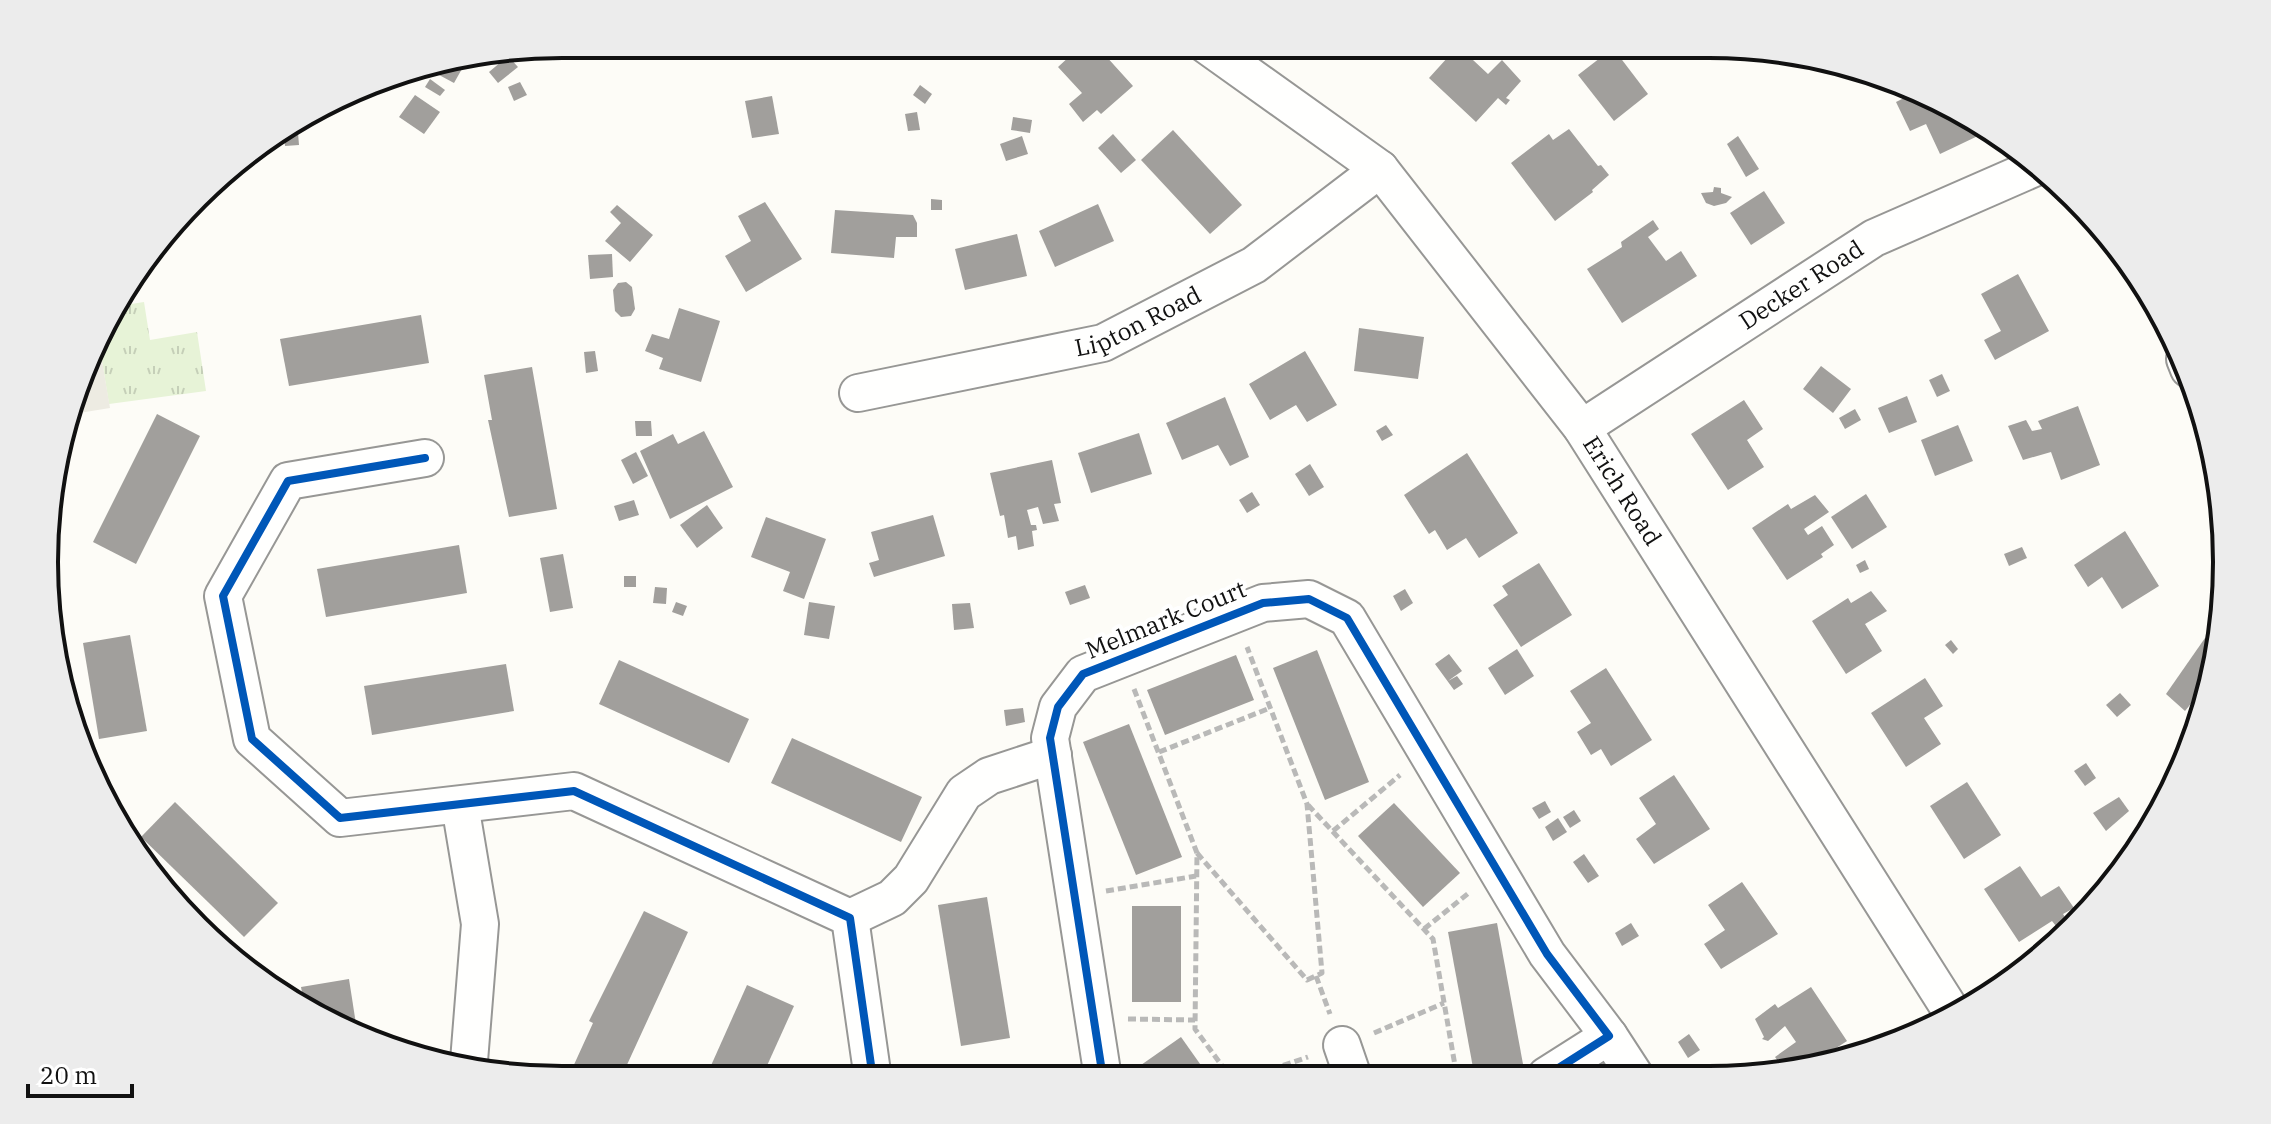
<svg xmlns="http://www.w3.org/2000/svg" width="2271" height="1124" viewBox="0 0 2271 1124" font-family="'IBM Plex Serif',serif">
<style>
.park{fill:url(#park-tufts)}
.plaza{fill:#edebe2}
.building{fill:#a19f9c}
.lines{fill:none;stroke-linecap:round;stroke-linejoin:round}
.street-casing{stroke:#979795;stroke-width:40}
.path{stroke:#b9b9b8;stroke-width:5;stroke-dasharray:8 4;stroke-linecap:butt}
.street{stroke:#fffffe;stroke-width:36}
.cycleway-casing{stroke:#fff;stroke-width:13}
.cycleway{stroke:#0057b8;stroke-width:8}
.labels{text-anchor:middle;stroke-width:8;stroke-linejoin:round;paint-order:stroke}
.street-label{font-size:24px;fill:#111;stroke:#fff}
.rim{fill:none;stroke:#111;stroke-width:4}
</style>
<defs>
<pattern id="park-tufts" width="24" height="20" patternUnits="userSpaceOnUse" patternTransform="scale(2)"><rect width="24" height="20" fill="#e7f3d7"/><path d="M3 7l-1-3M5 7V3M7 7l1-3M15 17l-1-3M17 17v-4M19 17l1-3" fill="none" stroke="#c5cfb8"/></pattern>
</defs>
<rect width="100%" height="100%" fill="#fdfcf7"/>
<path class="park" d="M144,302L150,340L197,332L206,391L109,404L100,349L118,306Z"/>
<path class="plaza" d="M100,349L110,408L73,414Z"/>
<g class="building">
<path d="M705,44H718L719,53L707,55Z"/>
<path d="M827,44H842V56L826,55Z"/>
<path d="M1083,44H1095L1133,86L1101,114L1097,110L1083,122L1069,104L1082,93L1058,67Z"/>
<path d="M1458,46L1488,74L1502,60L1521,81L1506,98L1510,100L1506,105L1498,98L1476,122L1429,78Z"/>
<path d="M1613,48L1648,94L1614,121L1578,75Z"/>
<path d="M508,56L518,67L498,83L489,72Z"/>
<path d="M467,60L454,83L428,69L429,66Z"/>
<path d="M430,79L445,90L440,96L425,87Z"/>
<path d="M520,82L527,95L514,101L508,87Z"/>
<path d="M1907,83L1908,84L1982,134L1940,154L1926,124L1910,131L1896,102L1912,94Z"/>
<path d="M920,85L932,94L925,104L913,95Z"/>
<path d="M415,95L440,112L424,134L399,117Z"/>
<path d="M772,96L779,134L752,138L745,101Z"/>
<path d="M917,112L920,130L908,131L905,114Z"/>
<path d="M1013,117L1032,120L1030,133L1011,130Z"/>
<path d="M1569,129L1598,166L1601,165L1609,175L1592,190L1593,192L1555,221L1511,163L1549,134L1553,140Z"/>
<path d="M1173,130L1242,205L1210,234L1141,160Z"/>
<path d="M298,133L299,145L285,146L284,134Z"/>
<path d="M1113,134L1136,160L1121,173L1098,148Z"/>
<path d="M1022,136L1028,154L1006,161L1000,144Z"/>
<path d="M1738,136L1759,169L1746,177L1727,144Z"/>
<path d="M1714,187L1721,188V193L1732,197L1726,203L1714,206L1706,203L1701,193L1713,192Z"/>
<path d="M1764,191L1785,223L1751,245L1730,213Z"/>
<path d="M931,199L942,200V210H931Z"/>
<path d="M765,202L802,259L746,292L725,256L751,241L738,216Z"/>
<path d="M1098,204L1114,241L1055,267L1039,231Z"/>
<path d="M617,205L653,235L630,262L605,241L621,223L610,212Z"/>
<path d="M835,210L913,215L917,223V237H896L894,258L831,253Z"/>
<path d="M1653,220L1659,229L1648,237L1666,261L1681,251L1697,276L1622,323L1587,269L1622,247L1621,242Z"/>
<path d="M1017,234L1027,276L965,290L955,249Z"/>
<path d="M612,254L613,277L590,279L588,255Z"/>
<path d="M2018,274L2049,331L1995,360L1984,340L2001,331L1981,294Z"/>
<path d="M626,282L632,287L635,309L631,316L621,317L615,311L613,290L618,283Z"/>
<path d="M679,308L720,321L701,382L659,369L663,358L645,351L652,334L669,339Z"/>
<path d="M421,315L429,363L289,386L280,339Z"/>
<path d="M1359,328L1424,337L1418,379L1354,371Z"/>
<path d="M595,351L598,371L586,373L584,352Z"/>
<path d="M1305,351L1337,405L1307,422L1296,405L1270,420L1249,384Z"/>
<path d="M1821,366L1851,389L1833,413L1803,389Z"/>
<path d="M532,367L557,509L509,517L488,420H492L484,375Z"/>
<path d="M1942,374L1950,391L1937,397L1929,380Z"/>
<path d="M1907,396L1917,422L1889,433L1878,408Z"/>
<path d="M1225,397L1249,457L1230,466L1218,445L1182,460L1166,423Z"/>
<path d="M1744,400L1763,429L1747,440L1764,467L1728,490L1691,434Z"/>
<path d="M2078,406L2100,465L2061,480L2051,452L2023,460L2008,426L2026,420L2032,431L2042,429L2038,421Z"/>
<path d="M1855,409L1861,420L1845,429L1839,418Z"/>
<path d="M157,414L200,436L136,564L93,542Z"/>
<path d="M635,421H651L652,436H636Z"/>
<path d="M1386,425L1393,435L1382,441L1376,431Z"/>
<path d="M1958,425L1973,461L1935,476L1921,440Z"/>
<path d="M704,431L733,487L670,519L640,451L673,434L678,444Z"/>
<path d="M1139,433L1152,474L1091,493L1078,453Z"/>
<path d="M636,452L648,476L633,484L621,460Z"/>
<path d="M1467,453L1518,533L1479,558L1466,538L1447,550L1435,530L1429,534L1404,495Z"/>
<path d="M1052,460L1061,503L1054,504L1059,521L1043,524L1038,507L1027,510L1031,525H1036L1037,530L1032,531L1034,546L1018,550L1016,536L1008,538L1004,515L1000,516L990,473Z"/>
<path d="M1310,464L1324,487L1309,496L1295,474Z"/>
<path d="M1252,492L1260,505L1247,513L1239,500Z"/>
<path d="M1866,494L1887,527L1852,549L1831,517Z"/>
<path d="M1815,495L1829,512L1804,529L1808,535L1822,526L1834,545L1821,554L1823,557L1787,580L1752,528L1788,504L1791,509Z"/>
<path d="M634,500L639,515L619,521L614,506Z"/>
<path d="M707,505L723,528L697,548L680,525Z"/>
<path d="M933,515L945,556L874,577L869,563L879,560L871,532Z"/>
<path d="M766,517L826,539L804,599L783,591L790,572L751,557Z"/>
<path d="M2125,531L2159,586L2122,609L2102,577L2088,587L2074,565Z"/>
<path d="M459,545L467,593L326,617L317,569Z"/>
<path d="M2022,547L2027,558L2009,566L2004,554Z"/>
<path d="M563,554L573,608L550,612L540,558Z"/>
<path d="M1865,560L1869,569L1860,573L1856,565Z"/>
<path d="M1539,563L1572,615L1521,647L1493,605L1508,595L1502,586Z"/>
<rect x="624" y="576" width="12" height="11"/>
<path d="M1085,585L1090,598L1070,605L1065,592Z"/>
<path d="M655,587L667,588L666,604L653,603Z"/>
<path d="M1405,589L1413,603L1401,611L1393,596Z"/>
<path d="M1871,591L1887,611L1865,624L1882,651L1846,674L1812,621L1848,598L1851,603Z"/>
<path d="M676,602L687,606L683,616L672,612Z"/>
<path d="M809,602L835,606L829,639L804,635Z"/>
<path d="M970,603L974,628L954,630L952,604Z"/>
<path d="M130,635L147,731L99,739L83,643Z"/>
<path d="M2205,638L2211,643L2202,690L2185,711L2166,694Z"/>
<path d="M1951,640L1958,649L1953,654L1945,645Z"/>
<path d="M1517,649L1534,676L1505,695L1488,668Z"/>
<path d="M1317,650L1369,782L1325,800L1273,668Z"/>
<path d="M1449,654L1462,671L1448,681L1457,676L1463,684L1454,690L1435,664Z"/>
<path d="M1236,655L1254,700L1165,735L1147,690Z"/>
<path d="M619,660L749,719L729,763L599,704Z"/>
<path d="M506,664L514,711L372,735L364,686Z"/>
<path d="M1606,668L1652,740L1611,766L1601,749L1591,755L1577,732L1591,723L1570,691Z"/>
<path d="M1925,678L1943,706L1924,718L1941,744L1906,767L1871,713Z"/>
<path d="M2120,693L2131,705L2117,717L2106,705Z"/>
<path d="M1023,708L1025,722L1006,726L1004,710Z"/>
<path d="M1129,724L1182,857L1136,875L1083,742Z"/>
<path d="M792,738L922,797L901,842L771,783Z"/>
<path d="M2086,763L2096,778L2085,786L2074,771Z"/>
<path d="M1674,775L1710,829L1654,864L1636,839L1656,824L1639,798Z"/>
<path d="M1967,782L2001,835L1964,859L1930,806Z"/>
<path d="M2119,797L2129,811L2106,831L2093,813Z"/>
<path d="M1545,801L1551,812L1539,819L1532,808Z"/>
<path d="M175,802L278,903L244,937L141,837Z"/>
<path d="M1394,803L1460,873L1423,907L1358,836Z"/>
<path d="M1574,810L1581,821L1570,828L1563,817Z"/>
<path d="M1558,818L1567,832L1553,841L1545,827Z"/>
<path d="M1584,854L1599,876L1588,883L1573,862Z"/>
<path d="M2020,866L2041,897L2059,886L2074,908L2063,914L2067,920L2056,926L2052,921L2019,942L1984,889Z"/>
<path d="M1742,882L1778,934L1721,969L1704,944L1725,930L1708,905Z"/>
<path d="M987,897L1010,1038L961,1046L938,905Z"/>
<rect x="1132" y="906" width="49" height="96"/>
<path d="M644,911L688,932L620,1080H567L593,1023L589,1021Z"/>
<path d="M1497,923L1523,1064L1474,1073L1448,932Z"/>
<path d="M1631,923L1639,936L1622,946L1615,933Z"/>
<path d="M349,979L358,1037L304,1003L301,987Z"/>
<path d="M747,985L794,1006L761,1079H705Z"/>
<path d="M1811,987L1847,1041L1810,1065L1787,1073L1775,1057L1796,1042L1785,1026L1768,1041L1762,1039L1764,1037L1755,1019L1775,1004L1778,1008Z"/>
<path d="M1689,1034L1700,1050L1688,1058L1678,1042Z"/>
<path d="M1181,1037L1210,1078H1150L1141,1065Z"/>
</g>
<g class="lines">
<defs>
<g id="street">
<path id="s1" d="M1205,44L1380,169L1582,428L1953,1014"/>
<path d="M2185,359L2189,369"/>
<path id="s2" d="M858,393L1103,343L1254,265L1380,169"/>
<path id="s3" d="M1582,428L1874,238L2034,168"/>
<path d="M425,458L288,481L223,596L252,739L340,818L574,791L850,918L873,1079"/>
<path d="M460,805L480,924L469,1061"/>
<path d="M850,918L892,898L911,879L964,793L989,776L1053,755"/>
<path d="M1609,1036L1635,1076"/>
<path d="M1342,1045L1353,1077"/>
<path d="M1103,1078L1050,738L1058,707L1083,674L1263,603L1309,599L1347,618L1547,954L1609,1036L1546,1076"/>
</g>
</defs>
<use href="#street" class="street-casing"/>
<g class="path">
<path d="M1134,689L1197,853L1195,1029L1231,1078"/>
<path d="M1159,752L1270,708"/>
<path d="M1308,805L1433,939L1457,1077"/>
<path d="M1333,831L1400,775"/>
<path d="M1197,853L1307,980L1322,973L1307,804L1247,647"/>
<path d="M1106,891L1196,876"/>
<path d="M1424,929L1470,892"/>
<path d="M1316,976L1330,1014"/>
<path d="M1128,1019L1195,1020"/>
<path d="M1374,1033L1444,1003"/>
<path d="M1249,1077L1308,1057"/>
</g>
<use href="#street" class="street"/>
<defs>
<g id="cycleway">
<path d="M425,458L288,481L223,596L252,739L340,818L574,791L850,918L873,1079"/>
<path d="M1103,1078L1050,738L1058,707L1083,674L1263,603L1309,599L1347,618L1547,954L1609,1036L1546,1076"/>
</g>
</defs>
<use href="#cycleway" class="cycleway-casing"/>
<use href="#cycleway" class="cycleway"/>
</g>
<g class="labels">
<g class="street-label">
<text dy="8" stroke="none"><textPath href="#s3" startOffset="262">Decker Road</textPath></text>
<text dy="8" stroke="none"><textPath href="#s2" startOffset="290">Lipton Road</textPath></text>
<text dy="8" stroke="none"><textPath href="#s1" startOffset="618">Erich Road</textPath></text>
<text transform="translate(1166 620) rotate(-22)" y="8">Melmark Court</text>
</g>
</g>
<path d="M0 0H2271V1124H0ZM562 58H1709A504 504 0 0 1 2213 562V562A504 504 0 0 1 1709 1066H562A504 504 0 0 1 58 562V562A504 504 0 0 1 562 58Z" fill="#ececec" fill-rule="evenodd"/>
<path class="rim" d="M562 58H1709A504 504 0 0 1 2213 562V562A504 504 0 0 1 1709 1066H562A504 504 0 0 1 58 562V562A504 504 0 0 1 562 58Z"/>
<path d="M28 1084v12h104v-12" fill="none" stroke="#111111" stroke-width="4"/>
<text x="40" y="1084" font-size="24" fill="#111111" stroke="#ffffff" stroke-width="6" paint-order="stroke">20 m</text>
</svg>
